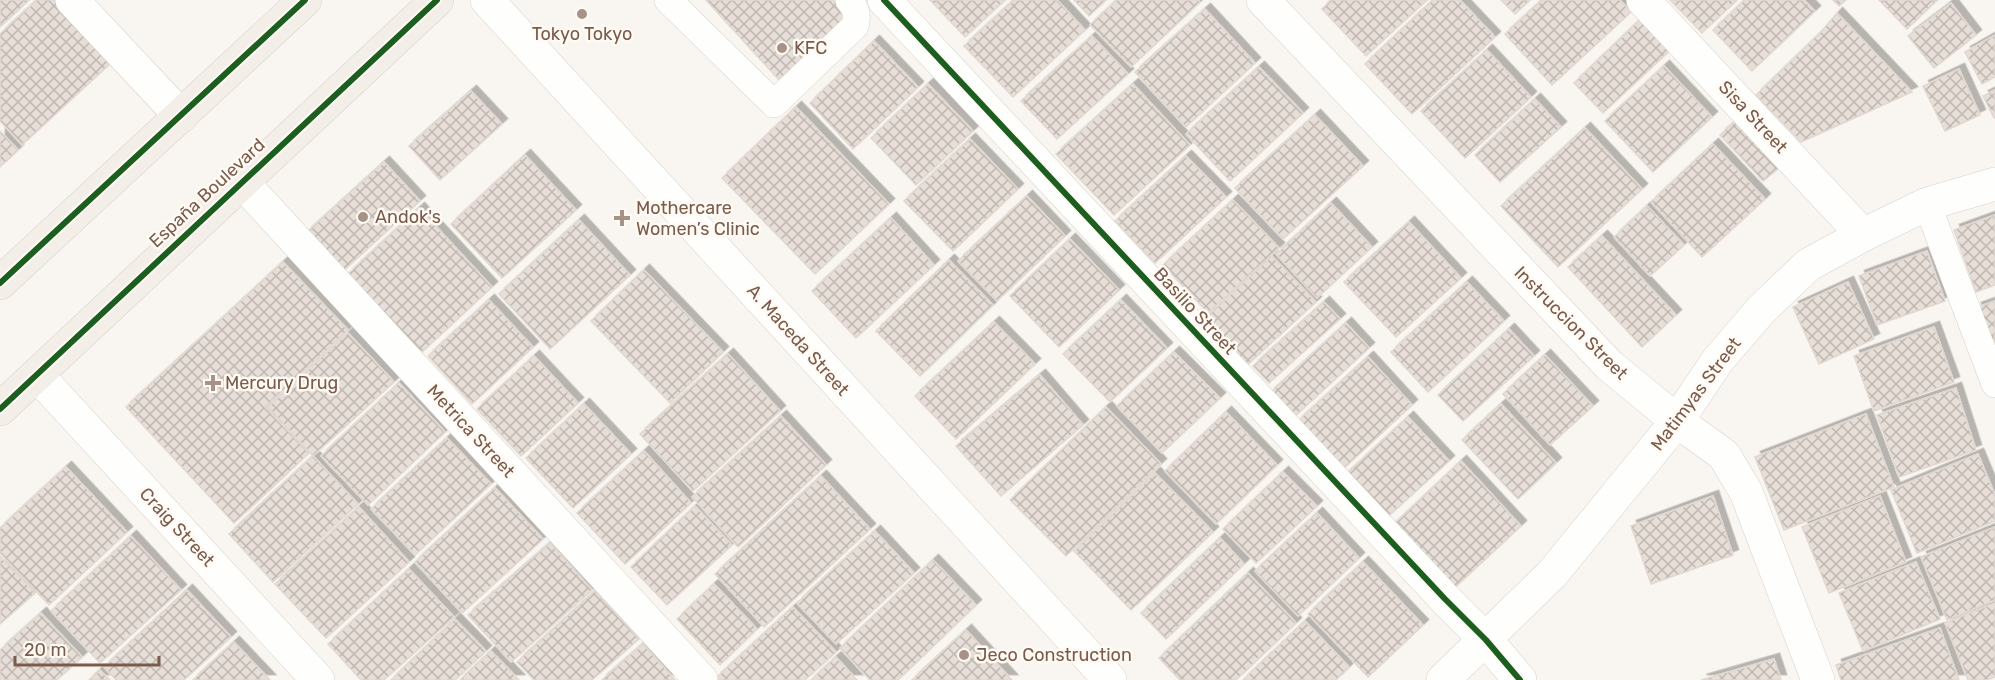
<svg xmlns="http://www.w3.org/2000/svg" width="1995" height="680" viewBox="0 0 1995 680" font-family="Rubik,sans-serif">
<style>
.building{fill:url(#building-cross-hatch);stroke:#e2d8d2;stroke-width:1.5;filter:url(#shadow)}
.lines{fill:none;stroke-linecap:round;stroke-linejoin:round}
.lane-casing{stroke:#d7d1cb;stroke-width:28}
.street-casing{stroke:#d7d1cb;stroke-width:34}
.secondary-casing{stroke:#d9d2cb;stroke-width:34}
.primary-casing{stroke:#dad1cc;stroke-width:34}
.lane{stroke:#fefefd;stroke-width:27}
.street{stroke:#fefefd;stroke-width:33}
.secondary{stroke:#fefefd;stroke-width:33}
.primary{stroke:#f3eee8;stroke-width:33}
.cycleway-casing{stroke:#fffaf3;stroke-width:10}
.cycleway{stroke:#1b5e20;stroke-width:6}
.poi-dot{fill:#a69286;stroke:#fffaf3;stroke-width:2}
.labels{text-anchor:middle;stroke-width:5;stroke-linejoin:round;paint-order:stroke}
.poi-label{font-size:18px;fill:#7a5c4d;stroke:#fffaf3;text-anchor:start}
.street-label{font-size:18px;fill:#7a5c4d;stroke:#fffaf3}
</style>
<defs>
<pattern id="building-cross-hatch" width="8" height="8" patternUnits="userSpaceOnUse" patternTransform="scale(1.5)"><rect width="8" height="8" fill="#e6ded7"/><path d="M0 0l8 8M0 8l8-8" fill="none" stroke="#bfb7b1"/></pattern>
<filter id="shadow"><feDropShadow dx="5.5" dy="-5.5" stdDeviation="0" flood-color="#0004"/></filter>
</defs>
<rect width="100%" height="100%" fill="#f9f5f0"/>
<g class="building">
<path d="M0,0H29L0,27Z"/>
<path d="M37,0H54L112,62L22,145L0,121V34Z"/>
<path d="M706,0H834L849,16L779,80Z"/>
<path d="M930,0H1005L965,37Z"/>
<path d="M1014,0H1057L1085,30L1013,97L964,46Z"/>
<path d="M1074,0H1106L1089,16Z"/>
<path d="M1117,0H1198L1200,2L1131,67L1090,25Z"/>
<path d="M1331,0H1427L1366,56L1322,9Z"/>
<path d="M1433,0H1460L1495,37L1412,114L1365,64Z"/>
<path d="M1501,0H1530L1515,14Z"/>
<path d="M1542,0H1620L1631,12L1552,85L1505,34Z"/>
<path d="M1670,0H1737L1702,33Z"/>
<path d="M1745,0H1804L1815,11L1752,71L1713,30Z"/>
<path d="M1833,0H1846L1839,6Z"/>
<path d="M1879,0H1937L1907,29Z"/>
<path d="M1951,3L1976,35L1934,68L1908,36Z"/>
<path d="M1205,9L1255,63L1186,127L1135,72Z"/>
<path d="M1650,10L1680,41L1603,113L1574,83Z"/>
<path d="M1837,13L1912,92L1801,142L1756,95L1820,33Z"/>
<path d="M1995,35V77L1982,84L1965,52Z"/>
<path d="M1092,36L1128,74L1057,139L1021,101Z"/>
<path d="M874,41L918,87L853,149L810,103Z"/>
<path d="M1487,50L1531,97L1465,158L1421,111Z"/>
<path d="M1664,66L1712,117L1653,172L1605,121Z"/>
<path d="M1259,67L1303,113L1230,181L1186,134Z"/>
<path d="M1959,69L1980,115L1945,131L1923,86Z"/>
<path d="M928,84L973,131L916,185L871,138Z"/>
<path d="M1133,84L1190,145L1114,215L1056,154Z"/>
<path d="M1995,90V117L1994,118L1983,96Z"/>
<path d="M471,91L502,124L440,180L409,146Z"/>
<path d="M1535,99L1561,127L1500,182L1475,155Z"/>
<path d="M796,107L889,204L815,274L722,178Z"/>
<path d="M1315,115L1363,166L1283,239L1235,188Z"/>
<path d="M1736,121L1779,168L1763,181L1720,135Z"/>
<path d="M1585,128L1642,189L1558,267L1501,206Z"/>
<path d="M0,131L18,150L0,167Z"/>
<path d="M970,139L1018,189L953,251L904,201Z"/>
<path d="M1713,144L1765,199L1702,257L1651,202Z"/>
<path d="M525,155L576,210L502,278L451,224Z"/>
<path d="M1186,156L1226,197L1155,263L1115,221Z"/>
<path d="M384,162L420,201L342,272L306,233Z"/>
<path d="M1027,196L1065,236L997,301L958,261Z"/>
<path d="M1233,200L1279,248L1208,313L1163,265Z"/>
<path d="M1331,203L1372,247L1317,298L1276,254Z"/>
<path d="M1647,206L1684,245L1650,276L1614,237Z"/>
<path d="M419,208L492,287L421,353L348,274Z"/>
<path d="M1995,215V285L1976,292L1954,230Z"/>
<path d="M891,218L934,265L856,338L812,291Z"/>
<path d="M579,220L630,275L550,349L499,294Z"/>
<path d="M1409,222L1461,278L1396,337L1344,282Z"/>
<path d="M1602,236L1676,315L1642,347L1568,267Z"/>
<path d="M1070,239L1119,290L1059,347L1010,296Z"/>
<path d="M1927,251L1945,301L1877,325L1859,276Z"/>
<path d="M1272,256L1316,302L1244,368L1201,322Z"/>
<path d="M949,260L993,305L920,376L876,331Z"/>
<path d="M283,262L348,330L265,407L309,453L234,523L126,407Z"/>
<path d="M644,270L723,352L670,403L591,321Z"/>
<path d="M1467,282L1504,321L1428,392L1391,352Z"/>
<path d="M1848,282L1874,339L1819,364L1793,307Z"/>
<path d="M489,300L533,347L472,404L428,356Z"/>
<path d="M1121,300L1167,348L1110,402L1063,354Z"/>
<path d="M1995,301V355L1976,308Z"/>
<path d="M1324,302L1340,319L1269,383L1253,366Z"/>
<path d="M994,322L1035,364L956,439L915,396Z"/>
<path d="M1346,323L1369,348L1293,418L1269,394Z"/>
<path d="M1934,327L1954,382L1874,411L1854,356Z"/>
<path d="M1509,329L1534,356L1463,421L1438,395Z"/>
<path d="M348,333L394,382L313,456L268,407Z"/>
<path d="M1174,352L1220,398L1162,453L1117,406Z"/>
<path d="M728,354L780,411L693,491L640,434Z"/>
<path d="M1545,355L1593,406L1550,445L1503,394Z"/>
<path d="M534,356L578,403L521,456L477,409Z"/>
<path d="M1368,357L1412,405L1342,470L1297,422Z"/>
<path d="M1040,375L1083,425L1001,496L956,446Z"/>
<path d="M399,383L445,432L368,505L321,456Z"/>
<path d="M1956,388L1976,450L1899,477L1877,415Z"/>
<path d="M584,404L631,454L573,508L526,458Z"/>
<path d="M1501,404L1556,463L1518,499L1462,440Z"/>
<path d="M1106,407L1161,464L1066,556L1010,500Z"/>
<path d="M1226,412L1277,465L1216,524L1165,471Z"/>
<path d="M1866,414L1894,487L1784,530L1755,457Z"/>
<path d="M781,416L826,465L738,547L692,497Z"/>
<path d="M1408,417L1449,461L1381,523L1340,480Z"/>
<path d="M447,438L491,484L415,555L371,509Z"/>
<path d="M644,451L691,503L625,564L577,513Z"/>
<path d="M1978,454L1995,495V521L1917,553L1891,490Z"/>
<path d="M313,456L358,504L273,582L229,534Z"/>
<path d="M1461,461L1521,526L1449,593L1389,529Z"/>
<path d="M66,467L127,532L49,605L0,553V528Z"/>
<path d="M1283,472L1317,506L1256,563L1223,529Z"/>
<path d="M1155,473L1213,532L1131,610L1074,551Z"/>
<path d="M821,476L870,529L764,627L715,574Z"/>
<path d="M495,488L543,539L462,613L415,562Z"/>
<path d="M1713,496L1733,555L1651,584L1631,526Z"/>
<path d="M1880,496L1906,562L1829,593L1802,527Z"/>
<path d="M695,506L732,545L667,605L631,567Z"/>
<path d="M359,507L409,562L326,638L275,584Z"/>
<path d="M1317,513L1359,558L1298,616L1255,571Z"/>
<path d="M1995,527V600L1947,620L1921,557Z"/>
<path d="M875,531L914,573L836,644L797,603Z"/>
<path d="M131,536L181,590L100,663L51,611Z"/>
<path d="M1220,538L1244,564L1166,639L1141,613Z"/>
<path d="M550,543L592,590L511,662L468,615Z"/>
<path d="M0,556L35,593L0,624Z"/>
<path d="M933,560L976,605L898,680H870L840,648Z"/>
<path d="M1363,562L1423,625L1368,677L1308,614Z"/>
<path d="M1916,562L1940,619L1863,651L1839,593Z"/>
<path d="M409,569L454,617L384,680H361L328,644Z"/>
<path d="M1248,573L1296,623L1236,680H1180L1159,658Z"/>
<path d="M714,584L757,629L720,665L677,619Z"/>
<path d="M187,590L231,637L184,680H116L104,667Z"/>
<path d="M595,591L639,639L592,680H534L517,662Z"/>
<path d="M1995,603V677L1987,680H1968L1945,623Z"/>
<path d="M793,607L836,652L805,680H718L716,678Z"/>
<path d="M41,613L82,657L57,680H0V650Z"/>
<path d="M455,619L486,651L455,680H391Z"/>
<path d="M1305,621L1349,667L1336,680H1243Z"/>
<path d="M1940,628L1959,680H1841L1836,665Z"/>
<path d="M966,630L1012,680H912Z"/>
<path d="M234,642L270,680H193Z"/>
<path d="M643,644L675,680H602Z"/>
<path d="M491,651L519,680H460Z"/>
<path d="M836,657L857,680H811Z"/>
<path d="M1774,659L1781,680H1701Z"/>
<path d="M100,670L110,680H89Z"/>
</g>
<g class="lines">
<defs>
<g id="lane">
<path d="M668,0L774,104L855,26C858,16 856,8 849,0"/>
<path d="M1927,204L1995,384"/>
</g>
<g id="street">
<path d="M72,0L181,116"/>
<path d="M884,0L1445,599L1486,640"/>
<path d="M1263,0L1609,365L1677,421L1724,455L1746,492L1818,680"/>
<path d="M1643,0L1863,235"/>
<path d="M241,181L701,680"/>
<path d="M37,375L318,680"/>
</g>
<g id="secondary">
<path d="M487,0L1110,680"/>
<path d="M1486,640L1520,680"/>
<path d="M1443,680L1552,574L1677,421L1718,360L1761,310L1808,265L1863,235L1927,204L1995,184"/>
</g>
<g id="primary">
<path d="M0,283L305,0"/>
<path d="M0,409L437,0"/>
</g>
</defs>
<use href="#lane" class="lane-casing"/>
<use href="#street" class="street-casing"/>
<use href="#secondary" class="secondary-casing"/>
<use href="#primary" class="primary-casing"/>
<use href="#lane" class="lane"/>
<use href="#street" class="street"/>
<use href="#secondary" class="secondary"/>
<use href="#primary" class="primary"/>
<defs>
<g id="cycleway">
<path d="M884,0L1445,599L1486,640L1520,680"/>
<path d="M0,283L305,0"/>
<path d="M0,409L437,0"/>
</g>
</defs>
<use href="#cycleway" class="cycleway-casing"/>
<use href="#cycleway" class="cycleway"/>
</g>
<g class="poi-dot">
<circle cx="582" cy="14" r="6"/>
<circle cx="782" cy="48" r="6"/>
<circle cx="363" cy="217" r="6"/>
<path d="M619 209h6v6h6v6h-6v6h-6v-6h-6v-6h6z"/>
<path d="M210 374h6v6h6v6h-6v6h-6v-6h-6v-6h6z"/>
<circle cx="964" cy="655" r="6"/>
</g>
<g class="labels">
<g class="poi-label">
<text x="582" y="40" text-anchor="middle">Tokyo Tokyo</text>
<text x="794" y="54">KFC</text>
<text x="636" y="214">Mothercare<tspan x="636" dy="21">Women’s Clinic</tspan></text>
<text x="375" y="223">Andok's</text>
<text x="225" y="389">Mercury Drug</text>
<text x="976" y="661">Jeco Construction</text>
</g>
<g class="street-label">
<text transform="translate(1753 117) rotate(47)" y="6">Sisa Street</text>
<text transform="translate(207 193) rotate(-43)" y="6">España Boulevard</text>
<text transform="translate(1195 311) rotate(47)" y="6">Basilio Street</text>
<text transform="translate(1571 323) rotate(45)" y="6">Instruccion Street</text>
<text transform="translate(798 340) rotate(48)" y="6">A. Maceda Street</text>
<text transform="translate(1696 394) rotate(-53)" y="6">Matimyas Street</text>
<text transform="translate(471 431) rotate(47)" y="6">Metrica Street</text>
<text transform="translate(177 527) rotate(47)" y="6">Craig Street</text>
</g>
</g>
<path d="M15 656v9h144v-9" fill="none" stroke="#7a5c4d" stroke-width="3"/>
<text x="24" y="656" font-size="18" fill="#7a5c4d" stroke="#fffaf3" stroke-width="4.5" paint-order="stroke">20 m</text>
</svg>
